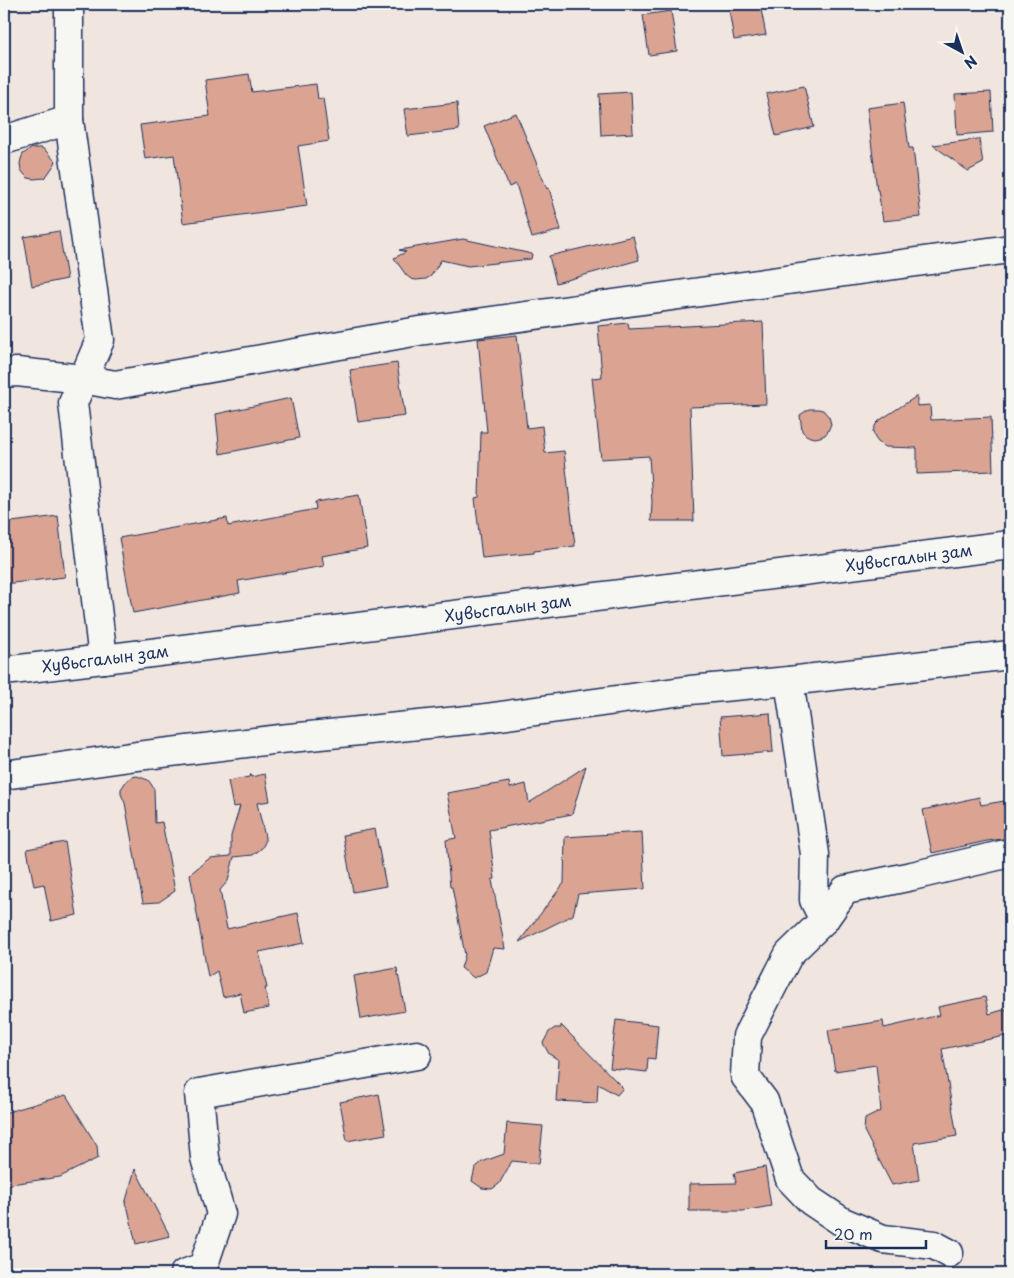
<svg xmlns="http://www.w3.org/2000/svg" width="1014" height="1278" viewBox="0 0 1014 1278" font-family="'Playpen Sans',sans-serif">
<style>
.building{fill:#dba492;stroke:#1b2f5e}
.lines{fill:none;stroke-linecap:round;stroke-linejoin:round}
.street-casing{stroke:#1b2f5e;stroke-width:31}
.secondary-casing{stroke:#1b2f5e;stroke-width:31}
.street{stroke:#f6f6f2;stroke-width:28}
.secondary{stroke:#f6f6f2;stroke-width:28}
.labels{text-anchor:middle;stroke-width:5;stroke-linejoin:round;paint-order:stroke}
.street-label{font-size:16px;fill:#1b2f5e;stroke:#f6f6f2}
</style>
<rect width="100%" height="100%" fill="#f1e6df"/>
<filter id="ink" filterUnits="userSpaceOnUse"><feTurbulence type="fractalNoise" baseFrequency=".02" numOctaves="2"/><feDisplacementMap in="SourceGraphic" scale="10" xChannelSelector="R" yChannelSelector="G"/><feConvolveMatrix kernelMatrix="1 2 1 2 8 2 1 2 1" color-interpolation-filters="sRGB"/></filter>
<g filter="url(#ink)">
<g class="building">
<path d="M728,4H760L766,35L734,40Z"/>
<path d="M671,11L677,51L649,55L643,15Z"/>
<path d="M249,74L252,92L316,84L318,99L323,98L329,141L298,146L307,206L183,223L174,155L145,159L140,125L210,116L205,80Z"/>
<path d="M804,86L814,127L776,136L766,94Z"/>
<path d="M631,92L633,133L601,135L599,94Z"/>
<path d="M991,92L993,132L957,135L955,94Z"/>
<path d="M457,103L459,130L408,136L404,109Z"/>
<path d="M903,103L909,148H913L921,217L883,221L878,190H877L867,108Z"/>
<path d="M516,113L547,189L549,188L561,230L532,238L516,184L509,187L484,126Z"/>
<path d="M979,139L983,163L968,171L933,145Z"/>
<path d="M32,148H42L46,151L56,162L48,174L44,178L34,179L28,178L24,174L21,170L20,164L21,159L23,154Z"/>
<path d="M59,231L67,279L32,286L24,237Z"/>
<path d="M633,236L639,260L556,283L549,256Z"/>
<path d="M463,239L532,254L531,259L468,266L441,260L431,276L426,279L416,280L411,279L406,275L394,258L406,252L399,250Z"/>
<path d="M763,322L766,404L690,407L694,521H651L652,502L649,456L601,459L592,378L602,377L598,326L628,323L629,329Z"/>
<path d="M517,335L527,428L542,426L545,453L564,451L575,546L534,551V553L482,558L475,498L479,497L481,432H487L478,339Z"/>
<path d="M397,363L405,416L358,422L350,370Z"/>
<path d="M917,396V406L930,405L931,420L991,417L993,471L917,474V448L886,447L882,445L878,442L875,438L873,431L876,424L880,420Z"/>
<path d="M291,398L299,438L220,454L216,414Z"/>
<path d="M809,409H818L823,410L829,417L831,424L828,431L825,435L820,437L815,438L810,437L806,435L802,431L800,415Z"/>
<path d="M359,495L367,548L322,556L324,566L238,581L240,593L133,613L119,538L227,518L228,526L316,509L315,502Z"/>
<path d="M58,516L65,577L4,584V523Z"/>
<path d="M770,713L773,752L723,756L720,717Z"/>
<path d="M586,766L572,814L489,830L495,879L492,880L505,949L493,948L486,972L474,978L461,968L465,955L452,887H450L446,840L456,838L447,793L509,782L510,788L526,784L529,803Z"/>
<path d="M250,774L251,777L265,774L270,801L257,803L265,837V842L262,848L253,855L234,857L228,881L220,890L227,929L298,913L304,943L259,952L267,988H265L269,1008L244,1013L240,993L223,997L217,971L208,977L190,874L206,861L210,858L231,856V836L240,806L233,807L228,781L249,777Z"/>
<path d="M137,776L148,780L151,784L154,789L155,823L162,822L175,891L159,902L143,903L125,803L121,794V789L127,780L132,777Z"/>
<path d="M979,797L981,805L1010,800V838L987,841L932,853L923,810Z"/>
<path d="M375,829L386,886L353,892L343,835Z"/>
<path d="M642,832L645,889L578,894L573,915L519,942L564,883L565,837Z"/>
<path d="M65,842L77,915L51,921L44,884L34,886L27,849Z"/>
<path d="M397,968L405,1011L361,1019L354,976Z"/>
<path d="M985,997L989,1014L1010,1008V1035L942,1049L957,1136L914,1143L919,1180L892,1185L864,1131L865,1119L881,1111L876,1065L835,1071L828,1030L883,1021L884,1028L940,1015L938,1007Z"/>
<path d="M616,1020L658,1025L655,1059L648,1058L647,1072L610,1068Z"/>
<path d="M561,1025L623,1088L617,1095L598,1084L597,1103L556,1101L559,1060L549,1054L543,1043L549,1032L555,1028H561Z"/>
<path d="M379,1094L386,1134L347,1141L340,1102Z"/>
<path d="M66,1095L97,1146L98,1158L60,1177L4,1185V1113Z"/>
<path d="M507,1123L543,1126L539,1164L512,1161L499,1184L492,1189L482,1188L472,1181L475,1168L482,1162L504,1154Z"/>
<path d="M765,1167L771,1206L743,1211H689V1184L736,1183L734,1173Z"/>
<path d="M135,1169L170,1236L136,1244L128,1209L125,1204Z"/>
</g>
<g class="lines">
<defs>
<g id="street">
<path d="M69,120L100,340L73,403L103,659"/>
<path d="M4,140L69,120V4"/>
<path d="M4,373L17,372L83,379L115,385L419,331L1010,249"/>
<path d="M789,681L815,854L814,900L824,920"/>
<path d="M4,775L137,756L280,739L478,719L690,690L789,681L1010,655"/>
<path d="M949,1253L934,1245L883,1239L841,1221L811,1201L790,1179L764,1101L745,1076L747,1036L789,954L824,920L845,890L912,876L1010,853"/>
<path d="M184,1274L203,1267L221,1214L205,1158L199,1093L417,1055"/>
</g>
<g id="secondary">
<path id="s1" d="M4,671L103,659L1010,545"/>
</g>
</defs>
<use href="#street" class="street-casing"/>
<use href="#secondary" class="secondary-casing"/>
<use href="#street" class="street"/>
<use href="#secondary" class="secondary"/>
</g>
</g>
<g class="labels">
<g class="street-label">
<text dy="6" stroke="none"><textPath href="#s1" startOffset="912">Хувьсгалын зам</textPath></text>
<text dy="6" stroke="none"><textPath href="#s1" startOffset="508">Хувьсгалын зам</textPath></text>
<text dy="6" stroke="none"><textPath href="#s1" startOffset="102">Хувьсгалын зам</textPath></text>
</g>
</g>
<rect width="1014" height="1278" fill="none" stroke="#f6f6f2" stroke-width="20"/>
<rect x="10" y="10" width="994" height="1258" fill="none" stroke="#1b2f5e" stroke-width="2" filter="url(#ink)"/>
<g transform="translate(962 52) rotate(140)" stroke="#f6f6f2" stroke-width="4" paint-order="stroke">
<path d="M0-4L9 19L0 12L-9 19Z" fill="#1b2f5e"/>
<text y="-8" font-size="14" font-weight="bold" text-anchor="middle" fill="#1b2f5e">N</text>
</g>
<path d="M826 1240v8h100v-8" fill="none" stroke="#1b2f5e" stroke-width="2.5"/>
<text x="834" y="1240" font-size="15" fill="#1b2f5e" stroke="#f6f6f2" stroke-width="4" paint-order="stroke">20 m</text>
</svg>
